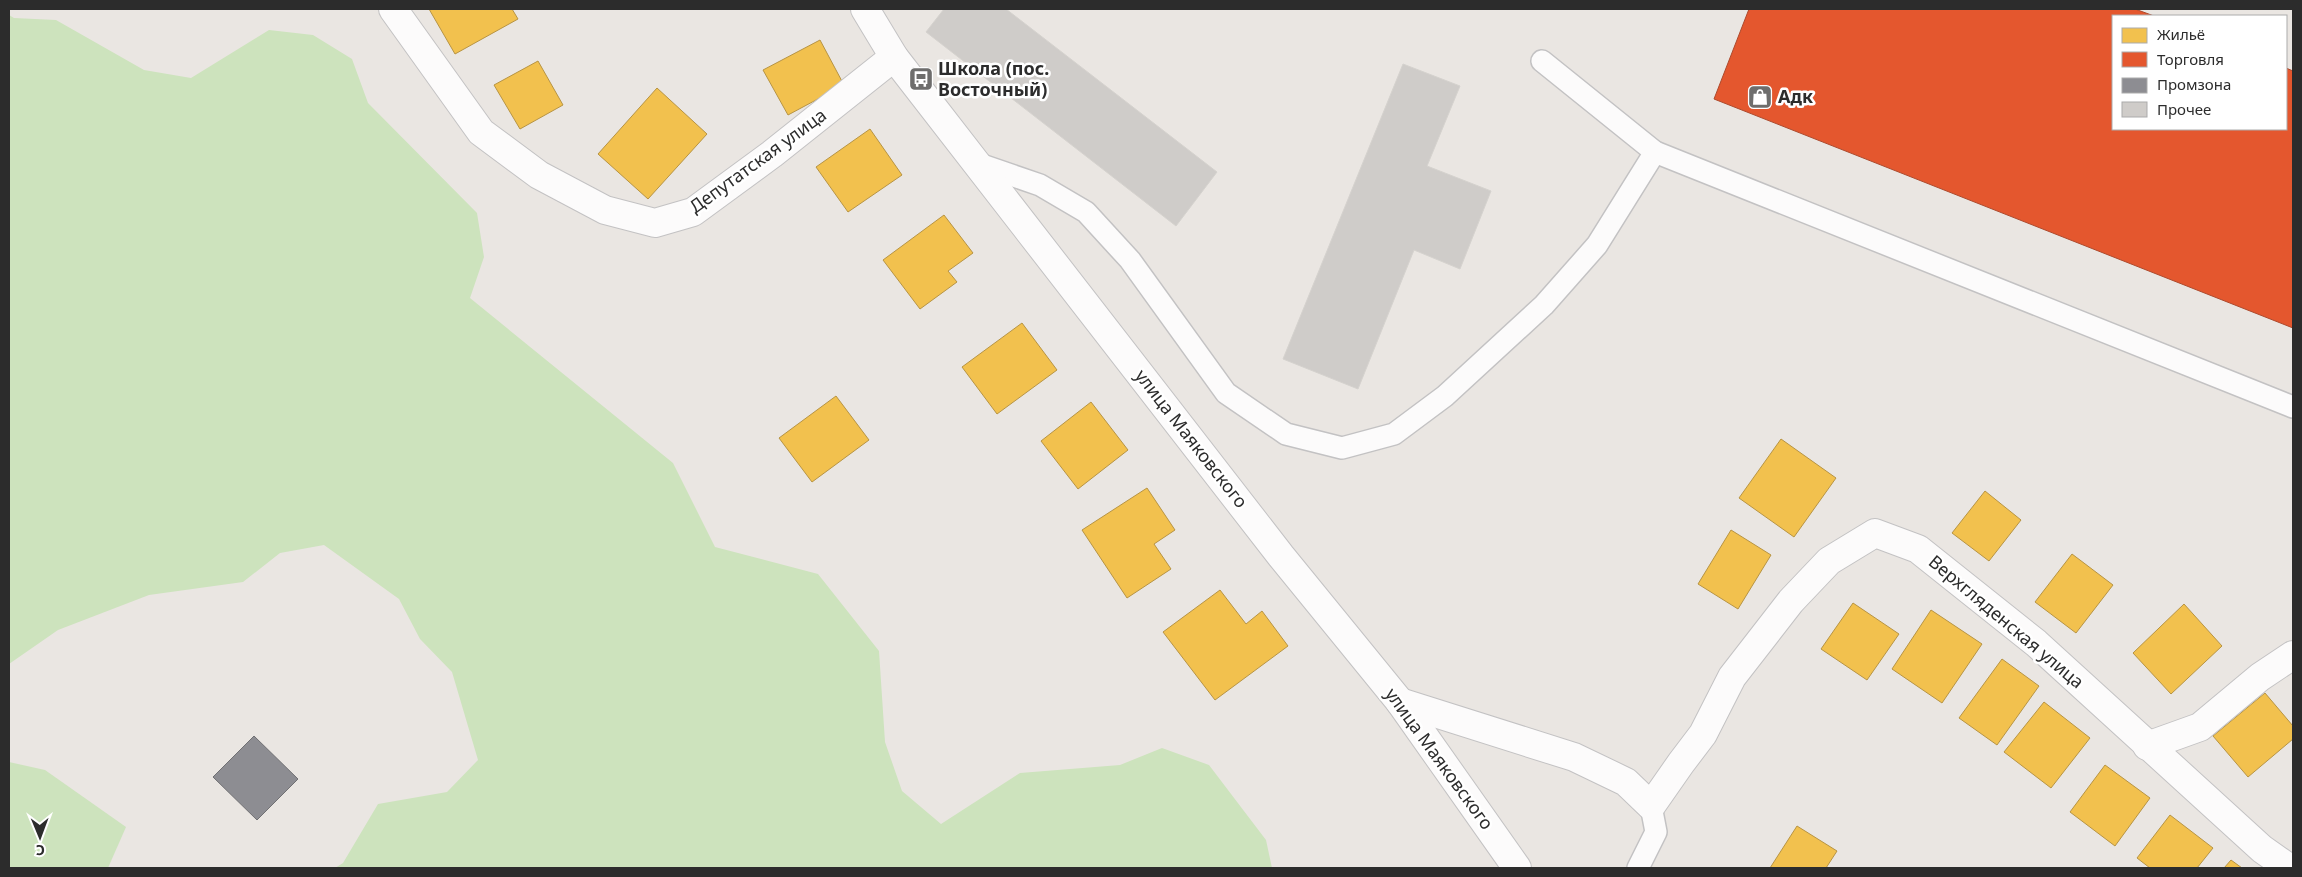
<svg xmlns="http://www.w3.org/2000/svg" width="2302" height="877" viewBox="0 0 2302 877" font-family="'Noto Sans',sans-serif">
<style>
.green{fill:#cde3bd}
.homes{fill:#f2c14e;stroke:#b79444}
.shops{fill:#e4572e;stroke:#ad4a2d}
.industry{fill:#8d8d92;stroke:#707073}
.building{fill:#cfccc9;stroke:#d5d2ce}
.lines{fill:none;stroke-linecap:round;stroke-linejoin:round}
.lane-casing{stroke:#c3c2c3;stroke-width:24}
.street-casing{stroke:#c3c2c3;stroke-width:30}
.lane{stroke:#fcfbfb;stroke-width:21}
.street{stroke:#fcfbfb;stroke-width:28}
.labels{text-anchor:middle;stroke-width:5;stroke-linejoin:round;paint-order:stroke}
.poi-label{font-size:18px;font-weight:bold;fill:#2c2c2c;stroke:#fff;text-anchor:start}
.street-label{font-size:18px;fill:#2c2c2c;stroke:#fff}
</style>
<rect width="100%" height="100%" fill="#eae6e2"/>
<g class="green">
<path d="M9,15L14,18L56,20L144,70L191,78L269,30L313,35L352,59L368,103L477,213L484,257L470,298L673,463L715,547L818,574L879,651L885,742L902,791L941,824L1020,773L1120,765L1162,748L1209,765L1266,840L1272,868H335L343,863L378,804L447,792L478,760L452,672L420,639L399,599L324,545L280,553L243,582L149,595L58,630L9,664Z"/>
<path d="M9,762L45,770L126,827L108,868H9Z"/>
</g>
<g class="homes">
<path d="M429,9H512L518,19L455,54Z"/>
<path d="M820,40L844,85L788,115L763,70Z"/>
<path d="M538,61L563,105L520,129L494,85Z"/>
<path d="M657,88L707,134L648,199L598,154Z"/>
<path d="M870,129L902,175L848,212L816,167Z"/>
<path d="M944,215L973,253L948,271L957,282L920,309L883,260Z"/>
<path d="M1022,323L1057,370L997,414L962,367Z"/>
<path d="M836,396L869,440L812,482L779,438Z"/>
<path d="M1091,402L1128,450L1078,489L1041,441Z"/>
<path d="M1781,439L1836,478L1794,537L1739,498Z"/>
<path d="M1147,488L1175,530L1154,544L1171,569L1127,598L1082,530Z"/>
<path d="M1985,491L2021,520L1989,561L1952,533Z"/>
<path d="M1731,530L1771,555L1738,609L1698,584Z"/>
<path d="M2072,554L2113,585L2076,633L2035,602Z"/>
<path d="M1220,590L1246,624L1262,611L1288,646L1215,700L1163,632Z"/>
<path d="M1853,603L1899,634L1867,680L1821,649Z"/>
<path d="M2184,604L2222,646L2171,694L2133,653Z"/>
<path d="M1931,610L1982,644L1942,703L1892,669Z"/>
<path d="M2002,659L2039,686L1997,745L1959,718Z"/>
<path d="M2265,693L2293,726V739L2248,777L2213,736Z"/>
<path d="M2044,702L2090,738L2051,788L2004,752Z"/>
<path d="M2105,765L2150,798L2115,846L2070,812Z"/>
<path d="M2170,815L2213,848L2197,868H2150L2137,858Z"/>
<path d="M1797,826L1837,851L1826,868H1770Z"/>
<path d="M2231,860L2242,868H2224Z"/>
</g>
<path class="shops" d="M1749,9H2135L2154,16H2113V129H2286V68L2293,71V328L1714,99Z"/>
<path class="industry" d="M254,736L298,779L257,820L213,777Z"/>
<g class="building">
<path d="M944,9H1006L1217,172L1176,226L926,32Z"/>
<path d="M1403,64L1460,86L1427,166L1491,191L1460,269L1414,250L1358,389L1283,359Z"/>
</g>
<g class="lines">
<defs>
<g id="lane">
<path d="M1542,61L1655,152L2293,407"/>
<path d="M979,164L1040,185L1086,212L1130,260L1226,393L1286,434L1342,448L1394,434L1445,396L1544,305L1597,245L1655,152"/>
<path d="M1638,868L1656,832L1651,806"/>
</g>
<g id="street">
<path d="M393,9L481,132L539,175L605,210L655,223L693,212L772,154L894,57"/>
<path d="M865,9L894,57L1281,556L1400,702L1517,868"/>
<path d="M1400,702L1574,757L1626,782L1651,806L1681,763L1703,734L1732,677L1791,601L1829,561L1875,533L1918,549L2036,643L2262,849L2289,868"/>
<path d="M2147,746L2200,727L2260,677L2293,655"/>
</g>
</defs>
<use href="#lane" class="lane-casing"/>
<use href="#street" class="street-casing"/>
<use href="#lane" class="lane"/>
<use href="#street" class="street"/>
</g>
<defs>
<symbol id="bus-square" viewBox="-11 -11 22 22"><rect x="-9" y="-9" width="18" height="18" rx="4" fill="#6e6d6c" stroke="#fff"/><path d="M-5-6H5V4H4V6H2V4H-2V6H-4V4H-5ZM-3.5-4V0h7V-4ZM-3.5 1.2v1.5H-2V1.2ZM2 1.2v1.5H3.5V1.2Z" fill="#fff"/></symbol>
<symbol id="shop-square" viewBox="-11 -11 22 22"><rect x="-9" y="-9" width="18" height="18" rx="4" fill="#6e6d6c" stroke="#fff"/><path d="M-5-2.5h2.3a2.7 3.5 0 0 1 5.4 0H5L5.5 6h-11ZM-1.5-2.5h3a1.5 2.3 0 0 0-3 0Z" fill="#fff"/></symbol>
</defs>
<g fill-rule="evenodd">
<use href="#bus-square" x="907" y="65" width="28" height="28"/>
<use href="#shop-square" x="1746" y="83" width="28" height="28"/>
</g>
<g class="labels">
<g class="poi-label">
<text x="938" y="75">Школа (пос.<tspan x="938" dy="21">Восточный)</tspan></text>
<text x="1778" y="103">Адк</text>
</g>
<g class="street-label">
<text transform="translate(758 161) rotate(-36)" y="6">Депутатская улица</text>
<text transform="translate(1191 439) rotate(52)" y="6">улица Маяковского</text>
<text transform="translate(2006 622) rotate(40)" y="6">Верхгляденская улица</text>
<text transform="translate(1439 759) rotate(54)" y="6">улица Маяковского</text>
</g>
</g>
<rect width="2302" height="877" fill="none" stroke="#2c2c2c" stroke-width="20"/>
<rect x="2112" y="15" width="175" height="115" fill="#ffffff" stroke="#ababab"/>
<rect x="2122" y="28" width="25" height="15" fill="#f2c14e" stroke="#ababab"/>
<text x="2157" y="40" font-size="15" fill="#2c2c2c">Жильё</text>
<rect x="2122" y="52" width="25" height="15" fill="#e4572e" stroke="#ababab"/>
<text x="2157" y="65" font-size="15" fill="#2c2c2c">Торговля</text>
<rect x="2122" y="78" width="25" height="15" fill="#8d8d92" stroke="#ababab"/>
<text x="2157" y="90" font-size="15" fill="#2c2c2c">Промзона</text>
<rect x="2122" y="102" width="25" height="15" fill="#cfccc9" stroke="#ababab"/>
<text x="2157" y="115" font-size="15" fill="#2c2c2c">Прочее</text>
<g transform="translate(40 837) rotate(179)" stroke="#ffffff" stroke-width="4" paint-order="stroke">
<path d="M0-4L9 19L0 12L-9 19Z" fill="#2c2c2c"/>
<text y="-8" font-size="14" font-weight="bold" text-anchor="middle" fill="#2c2c2c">С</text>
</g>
</svg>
